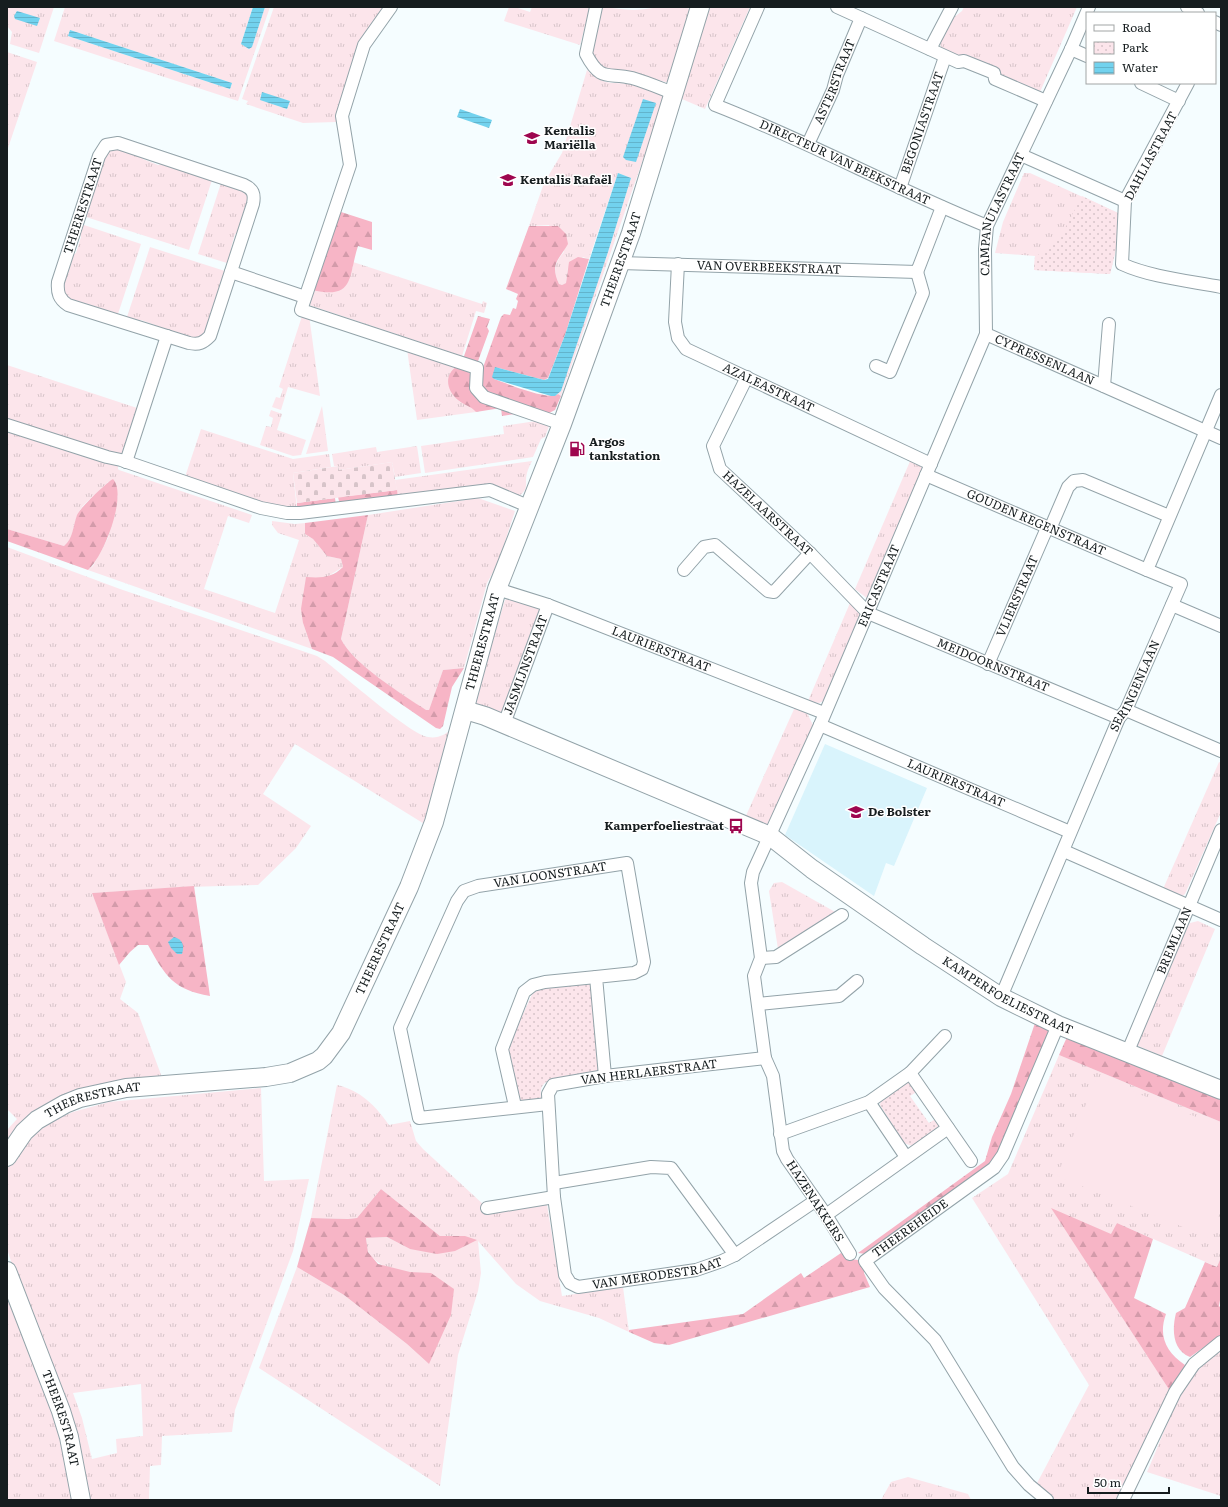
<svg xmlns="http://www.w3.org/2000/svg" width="1228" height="1507" viewBox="0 0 1228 1507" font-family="Literata,serif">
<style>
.built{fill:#d9f4fc}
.grass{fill:url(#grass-tufts);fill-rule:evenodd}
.forest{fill:url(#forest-firs)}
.cemetery{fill:url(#cemetery-stones)}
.park{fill:url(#park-dots)}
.pitch{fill:#fce5eb}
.water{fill:url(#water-rules)}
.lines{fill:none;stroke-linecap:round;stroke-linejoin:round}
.street-casing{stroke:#93a3a9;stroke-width:14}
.secondary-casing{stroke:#93a3a9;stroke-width:20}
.street{stroke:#fff;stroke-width:12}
.secondary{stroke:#fff;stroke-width:18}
.labels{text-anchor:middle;stroke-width:3;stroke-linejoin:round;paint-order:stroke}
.street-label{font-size:12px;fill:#161d1f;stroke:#fff}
.poi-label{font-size:12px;font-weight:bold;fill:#161d1f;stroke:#fff;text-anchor:start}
</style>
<defs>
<pattern id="grass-tufts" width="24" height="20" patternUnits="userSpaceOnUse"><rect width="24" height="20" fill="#fce5eb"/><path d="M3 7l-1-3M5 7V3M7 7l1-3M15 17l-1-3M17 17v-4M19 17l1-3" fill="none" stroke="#d7c4c9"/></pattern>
<pattern id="forest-firs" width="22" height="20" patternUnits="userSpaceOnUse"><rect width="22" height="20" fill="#f7b5c6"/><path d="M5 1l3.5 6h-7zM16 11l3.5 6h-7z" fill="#d39baa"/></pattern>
<pattern id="cemetery-stones" width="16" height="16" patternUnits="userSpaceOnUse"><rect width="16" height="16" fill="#fce5eb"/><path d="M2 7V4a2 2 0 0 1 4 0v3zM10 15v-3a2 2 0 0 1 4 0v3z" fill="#d7c4c9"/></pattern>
<pattern id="park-dots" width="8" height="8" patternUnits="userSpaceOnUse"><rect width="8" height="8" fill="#fce5eb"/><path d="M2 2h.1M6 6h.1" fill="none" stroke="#d7c4c9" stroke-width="1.8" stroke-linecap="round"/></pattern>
<pattern id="water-rules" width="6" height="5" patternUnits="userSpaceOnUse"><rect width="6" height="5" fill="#72d2ee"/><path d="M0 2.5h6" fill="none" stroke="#62b4cc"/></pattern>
</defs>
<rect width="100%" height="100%" fill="#f5fdff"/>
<path class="built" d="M825,744L927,788L894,866L886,863L874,896L785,835Z"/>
<g class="grass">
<path d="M7,7H54L39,53L10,44L12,32L7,26Z"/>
<path d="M65,7H253L241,44L252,47L265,7H270L238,101L54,41ZM70,30L232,83L230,89L68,36Z"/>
<path d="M274,7H383L359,42L336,116V122L303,123L246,104L248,101L242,99ZM262,93L290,101L287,109L261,100Z"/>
<path d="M509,7H515L530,12L532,7H590L580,45L504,21Z"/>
<path d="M599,7C611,7 622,10 634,10C653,9 672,4 691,9L669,83L644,76L620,74L599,67L591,52Z"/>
<path d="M709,7H750L705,109L682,99Z"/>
<path d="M964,7H1077L1040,92H1034L956,57L942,49L939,42L948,22L962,11Z"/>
<path d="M7,52L37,62L7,151Z"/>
<path d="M587,70C604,86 611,82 631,84C643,85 655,90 666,93L561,396L558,394L608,252L631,178L618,173L589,259L583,257L568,268L566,283L562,285L559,284C553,271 554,263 564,252L549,225L529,226L544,183L562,153Z"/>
<path d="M113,147L139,153L143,159L158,165L167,162L213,177L189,250L83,216L102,156Z"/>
<path d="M1024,173H1030L1118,213C1120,233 1115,255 1110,274L1034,270L1035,256L995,253L1003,222Z"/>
<path d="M222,180L243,188L251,196L242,231L235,234L231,248L234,254L230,264L198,254Z"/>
<path d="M81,224L141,244L117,317L71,302L61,290L70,256L76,253L81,237L78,231Z"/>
<path d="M150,247L228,272L209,329L199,339L159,331L155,325L141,320L136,323L126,320Z"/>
<path d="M353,262L482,304L483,301L487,303L484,313L476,311L462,356L306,304L312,290L353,268Z"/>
<path d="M303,313L309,315L320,396L288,387L281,410L272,407L276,397L280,398L283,389L279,387Z"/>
<path d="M407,349L457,366L459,401L472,407L476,412L417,420Z"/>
<path d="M7,365L137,408L121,455L7,420Z"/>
<path d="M322,406L328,451L306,454Z"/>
<path d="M271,410L282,414L277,430L306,440L301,455L293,456L260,445L266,426L271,427L273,418L269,416Z"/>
<path d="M536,421L549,426L545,437L541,439L533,457L425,473L421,446L504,434L503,426Z"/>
<path d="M7,429L118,463V469L119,470L252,515L249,523L228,516L204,589L275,613L299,540L278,533L272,525V521L295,524L305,523V534L313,539L327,556L341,559L343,567L325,578H306L303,623L312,649L88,570L93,566L108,538L118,496L108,482C99,493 82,502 77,516C73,527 73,539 64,546L7,529Z"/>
<path d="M201,429L293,459L329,454L331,467L293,473L297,510L282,509L185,477Z"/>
<path d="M417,446L421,473L395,477L392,462L339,470L338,466H334L332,454L376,447L377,452Z"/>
<path d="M911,459L922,465L924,470L868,599L855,589Z"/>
<path d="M532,461C530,465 528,469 527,473C524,484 530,488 519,496L493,486L398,498L395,480Z"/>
<path d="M478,498L515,511L498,563L487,583L464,668L443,670L429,710H425C402,694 353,664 341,639L368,515Z"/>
<path d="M7,547L120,589L317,656L325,661C343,675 411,735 428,737C438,739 446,734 453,728L426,825L295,744L263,794L311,826L296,848L258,885L187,887L92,893L126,982L120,999L138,1013L163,1080L114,1085L7,1147V1130L17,1119L7,1109Z"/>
<path d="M507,599L539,608L540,613L503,713L499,715L476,705L474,702L505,600Z"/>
<path d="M850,603L863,613L826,700L819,703L808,701Z"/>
<path d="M795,707L806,711L814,727L769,831L744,820Z"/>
<path d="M1219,762L1221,763V812L1185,894L1181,897L1163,889Z"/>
<path d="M782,882L837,913L778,949L769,891L774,883Z"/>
<path d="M1198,921L1215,929L1162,1056L1136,1045L1179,943L1190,923Z"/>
<path d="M1059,1055L1221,1122V1257L1217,1267L1117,1223L1112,1235L1052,1209L1170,1391L1121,1500H1053L1036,1485L1089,1385L972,1198L1008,1174Z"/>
<path d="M337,1085C360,1090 376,1106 389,1125L410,1121L416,1141L423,1149L484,1205L486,1214L547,1205L562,1296L623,1287L629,1332L599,1318L540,1301L516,1284L478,1241L481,1273L478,1291L458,1355L440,1486L259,1368L297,1267L344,1295L407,1344L429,1364L431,1274C411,1272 382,1273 369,1253C367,1250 367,1243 366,1238L387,1237L410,1249L465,1236H440L381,1189L357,1218L348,1219L311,1218Z"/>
<path d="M261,1088L264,1181L309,1179L293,1251L235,1410L232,1432L162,1436L161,1465L150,1466L149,1500H90L7,1249L8,1167L26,1143L41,1129L56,1119L73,1112L109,1102ZM141,1384L143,1436L116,1439L117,1453L92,1459L82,1418L73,1393Z"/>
<path d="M7,1282L59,1420L77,1500H7Z"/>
<path d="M1221,1351V1496L1147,1472C1165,1433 1181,1373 1221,1351Z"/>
<path d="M908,1477L968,1494L971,1500H881L891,1482Z"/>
</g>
<g class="forest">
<path d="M338,211L372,222V250L358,246C348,277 355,300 312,290Z"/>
<path d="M529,226H558L566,234L568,244C558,261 550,264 559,284L562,285L566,283L569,262L578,257L589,259L565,335L548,378L544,380L495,367L494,379C506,383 548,401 558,394L561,396L555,410L547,414L486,394L480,385V376L501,317L504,314L510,315L513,308L516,309L518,301L516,299L518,294L506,289Z"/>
<path d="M478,316L490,319L487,327L489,331L477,364L463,359Z"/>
<path d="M457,366L470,373L472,386L515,412V414L502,416L501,408L476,412C471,406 464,405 458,400C446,390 444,375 457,366Z"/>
<path d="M113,479C128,495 103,558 88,570L7,541V529L64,546C73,539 73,526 77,515C80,508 106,483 113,479Z"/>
<path d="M397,490L398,498L340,505L338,497Z"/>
<path d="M335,498L336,506L297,510V503Z"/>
<path d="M368,515L341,639C353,664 402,694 426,710H429L443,670L464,668L452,687L443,726L440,729L436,728L333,657L312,649L303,623L301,609L306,577C321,578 332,578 343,567L341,559L327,556L313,539L305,534V523Z"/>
<path d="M194,886L210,996C174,990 165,976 148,945H138L130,952L119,965L92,893Z"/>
<path d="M1035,1023L1057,1033L999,1166L866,1254L858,1253L985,1161L992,1137L1011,1094Z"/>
<path d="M1067,1037L1221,1100V1122L1059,1055Z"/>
<path d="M381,1189L440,1236H465L477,1240L455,1251L437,1254L410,1249L387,1237L366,1238L368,1252L378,1264L410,1272L431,1273L454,1289L451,1315L429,1364L407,1344L344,1295L297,1267L311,1218L348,1219L357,1218Z"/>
<path d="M1051,1208L1111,1234L1117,1223L1153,1239L1134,1298L1166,1314C1158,1336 1166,1352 1185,1365L1170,1391Z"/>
<path d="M841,1253L851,1259L864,1261V1273L870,1287L669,1345L654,1343L629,1332V1330L743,1314L801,1273L804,1278Z"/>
<path d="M1221,1257V1294L1219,1306L1221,1308V1335L1190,1357C1172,1350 1172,1329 1176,1313L1185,1308L1205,1262L1217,1267Z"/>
</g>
<path class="cemetery" d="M392,462L397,490L297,503L293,473L338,466L339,470Z"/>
<g class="park">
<path d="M1082,196L1118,213C1120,233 1115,255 1110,274L1034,270L1035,256C1060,248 1070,217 1082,196Z"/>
<path d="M591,981L603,1073L550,1080C541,1084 540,1089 541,1098L517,1102L507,1049L534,990Z"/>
<path d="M904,1083H911L918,1091L910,1096L929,1123L937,1118L940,1123L937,1130L912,1146L904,1143L880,1105L881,1099Z"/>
</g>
<g class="pitch">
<path d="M305,376L315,379L311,391L301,388Z"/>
<path d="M1097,1077L1221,1127V1210L1210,1238L1057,1176Z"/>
</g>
<g class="water">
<path d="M253,7H265L252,47L249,49L241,44Z"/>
<path d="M17,11L40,18L37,26L15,19L14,16Z"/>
<path d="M70,30L232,83L230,89L68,36Z"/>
<path d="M262,92L290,101L287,109L260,100Z"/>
<path d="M643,99L656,103L636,162L626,160L623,157Z"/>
<path d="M460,109L492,120L489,128L457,117Z"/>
<path d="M618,173L631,178L608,252L561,391L555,396H551L494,379L492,377L495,367L544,380L548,379L565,335Z"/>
<path d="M174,937C182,939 185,945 182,954H177L171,948L168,942Z"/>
</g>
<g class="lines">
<defs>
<g id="street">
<path d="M391,7L364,45L342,116L350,165L301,310L477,368L476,388L484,397L562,424"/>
<path d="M596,7L586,54C601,83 608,72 632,78C646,82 660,88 673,93"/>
<path id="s1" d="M758,7L715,105C808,141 895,189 987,226"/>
<path d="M837,7L958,62L964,61L994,73L995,79L1046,101"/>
<path d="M1187,7L1198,13"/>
<path d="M1215,22L1221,25"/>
<path d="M930,49L952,7"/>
<path d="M1071,49L1087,56"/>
<path d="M1141,83L1179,101"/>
<path d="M1188,83L1125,201L1122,264C1150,277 1190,281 1221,287"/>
<path d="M118,143L244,185C253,189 255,194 253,204L210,336C203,343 199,345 189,343L68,305C59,299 57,293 58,282L99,156L106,145Z"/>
<path id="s2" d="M808,144L833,90L837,75L861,18"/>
<path d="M1021,155L1125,201"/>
<path id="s3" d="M900,188L945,57"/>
<path id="s4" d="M620,263L917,272L942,207"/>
<path id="s5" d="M678,264L675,322L678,338L686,349L931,464"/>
<path d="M231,272L305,297"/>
<path id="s6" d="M986,334L1221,438"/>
<path d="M876,366L890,372L923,293L917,272"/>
<path id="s7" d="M747,377L713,446L720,469L810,553L868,613L1119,718"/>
<path d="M1104,386L1109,324"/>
<path d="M7,425L107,457L121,460L261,508L287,513H300L490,490L528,506"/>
<path d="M126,462L167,336"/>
<path id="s8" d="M926,475L1147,570"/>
<path d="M1050,529L1068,487L1074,481L1083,480L1169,516"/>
<path d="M684,570L704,547L715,545L768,591L774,592L810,553"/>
<path id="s9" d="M497,589L548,605L824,713"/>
<path d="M1172,605L1221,626"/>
<path id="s10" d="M988,664L1047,528"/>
<path d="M1126,710L1221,751"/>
<path id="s11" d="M504,724L548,605"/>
<path id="s12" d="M820,725L1070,832"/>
<path d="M1064,851L1221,920"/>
<path d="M761,958L776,957L842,915"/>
<path id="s13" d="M1001,997L1119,718L1126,710L1181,584L1147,570L1221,395"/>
<path d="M758,1004L839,996L857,981"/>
<path id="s14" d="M1128,1051L1221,830"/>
<path id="s15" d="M765,1058L605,1076L553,1085L548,1094L554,1197L565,1275L570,1283L578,1287L696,1270L722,1261L735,1255L815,1201"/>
<path d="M910,1073L971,1161"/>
<path d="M869,1102L906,1157"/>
<path id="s16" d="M548,1104L419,1118L400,1028L457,901L464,891L478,886L627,863L644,962L642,969L634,973L596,977L605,1076"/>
<path d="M515,1106L502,1049L524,992L533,985L545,982L596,977"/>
<path d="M780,1134L869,1102L910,1073L945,1036"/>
<path d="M554,1183L651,1167L671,1168L735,1255"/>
<path d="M487,1208L554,1197"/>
<path d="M826,1215L948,1128"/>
<path id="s17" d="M850,1254L826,1215L787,1159L783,1151L773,1076L765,1058L754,976L761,958L751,883L753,872L820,725L986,334L985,249L987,226L1071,49L1089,7"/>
<path id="s18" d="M1047,1500L1029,1485L1013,1467L935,1340L884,1288L865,1261L994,1168L1003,1155L1058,1025"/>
<path d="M1123,1500L1175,1392L1194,1364L1221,1342"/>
</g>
<g id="secondary">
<path id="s19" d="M465,710L485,716L770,836L812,869L923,946L1001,997L1058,1025L1221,1090"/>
<path id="s20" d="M7,1157L24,1132L37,1120L65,1104L80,1098L126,1088L266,1077L290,1073L318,1061L324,1056L341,1033L409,887L434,822L497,589L562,424L631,233L700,7"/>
<path id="s21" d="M7,1271L61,1411L69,1437L81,1500"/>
</g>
</defs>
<use href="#street" class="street-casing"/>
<use href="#secondary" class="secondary-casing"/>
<use href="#street" class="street"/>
<use href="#secondary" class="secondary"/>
</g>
<defs>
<symbol id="school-bare" viewBox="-9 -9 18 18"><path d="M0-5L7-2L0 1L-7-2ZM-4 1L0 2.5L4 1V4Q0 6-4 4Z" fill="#9e064f" stroke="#fff" stroke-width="2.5" paint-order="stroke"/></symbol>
<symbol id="fuel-bare" viewBox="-9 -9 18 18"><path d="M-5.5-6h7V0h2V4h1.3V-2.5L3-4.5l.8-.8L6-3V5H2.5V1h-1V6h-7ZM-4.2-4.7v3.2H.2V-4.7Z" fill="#9e064f" stroke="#fff" stroke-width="2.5" paint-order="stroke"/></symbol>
<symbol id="bus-bare" viewBox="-9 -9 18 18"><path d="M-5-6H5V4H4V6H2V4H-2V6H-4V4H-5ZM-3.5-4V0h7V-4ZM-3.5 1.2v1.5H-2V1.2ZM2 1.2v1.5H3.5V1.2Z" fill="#9e064f" stroke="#fff" stroke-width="2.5" paint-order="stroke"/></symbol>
</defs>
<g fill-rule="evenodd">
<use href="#school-bare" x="521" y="127" width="22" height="22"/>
<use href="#school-bare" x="497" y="169" width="22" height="22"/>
<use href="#fuel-bare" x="566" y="438" width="22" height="22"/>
<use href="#school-bare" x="845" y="801" width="22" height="22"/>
<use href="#bus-bare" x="725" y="815" width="22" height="22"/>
</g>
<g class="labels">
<g class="street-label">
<text dy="4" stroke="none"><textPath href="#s2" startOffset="68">ASTERSTRAAT</textPath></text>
<text dy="4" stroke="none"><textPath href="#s3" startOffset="69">BEGONIASTRAAT</textPath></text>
<text transform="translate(1151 156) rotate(-62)" y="4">DAHLIASTRAAT</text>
<text dy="4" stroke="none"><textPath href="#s1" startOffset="249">DIRECTEUR VAN BEEKSTRAAT</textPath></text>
<text transform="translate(83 206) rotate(-72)" y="4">THEERESTRAAT</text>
<text dy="4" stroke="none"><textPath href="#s17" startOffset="1117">CAMPANULASTRAAT</textPath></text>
<text dy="4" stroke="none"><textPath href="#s20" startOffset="1199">THEERESTRAAT</textPath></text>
<text dy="4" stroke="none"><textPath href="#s4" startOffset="149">VAN OVERBEEKSTRAAT</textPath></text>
<text dy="4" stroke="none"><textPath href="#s6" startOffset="64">CYPRESSENLAAN</textPath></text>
<text dy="4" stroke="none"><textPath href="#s5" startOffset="179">AZALEASTRAAT</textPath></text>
<text dy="4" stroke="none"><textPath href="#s7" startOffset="166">HAZELAARSTRAAT</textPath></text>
<text dy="4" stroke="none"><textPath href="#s8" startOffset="120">GOUDEN REGENSTRAAT</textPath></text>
<text dy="4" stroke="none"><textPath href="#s17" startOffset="720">ERICASTRAAT</textPath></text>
<text dy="4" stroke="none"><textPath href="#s10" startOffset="74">VLIERSTRAAT</textPath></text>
<text dy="4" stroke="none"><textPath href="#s20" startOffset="792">THEERESTRAAT</textPath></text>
<text dy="4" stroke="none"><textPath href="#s9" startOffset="175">LAURIERSTRAAT</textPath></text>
<text dy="4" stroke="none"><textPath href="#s11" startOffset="63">JASMIJNSTRAAT</textPath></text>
<text dy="4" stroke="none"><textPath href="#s7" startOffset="443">MEIDOORNSTRAAT</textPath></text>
<text dy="4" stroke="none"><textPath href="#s13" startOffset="339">SERINGENLAAN</textPath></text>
<text dy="4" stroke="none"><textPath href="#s12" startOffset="148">LAURIERSTRAAT</textPath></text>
<text dy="4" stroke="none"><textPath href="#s16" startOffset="461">VAN LOONSTRAAT</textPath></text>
<text dy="4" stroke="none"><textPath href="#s14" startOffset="120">BREMLAAN</textPath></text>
<text dy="4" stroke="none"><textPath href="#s20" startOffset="468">THEERESTRAAT</textPath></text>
<text dy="4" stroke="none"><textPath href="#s19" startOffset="617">KAMPERFOELIESTRAAT</textPath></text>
<text transform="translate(649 1072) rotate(-7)" y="4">VAN HERLAERSTRAAT</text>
<text dy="4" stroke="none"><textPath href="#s20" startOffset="108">THEERESTRAAT</textPath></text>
<text transform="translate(815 1201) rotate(57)" y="4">HAZENAKKERS</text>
<text dy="4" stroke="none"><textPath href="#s18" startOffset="358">THEEREHEIDE</textPath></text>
<text dy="4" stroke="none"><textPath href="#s15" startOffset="505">VAN MERODESTRAAT</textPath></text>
<text dy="4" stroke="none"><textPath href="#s21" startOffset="157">THEERESTRAAT</textPath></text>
</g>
<g class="poi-label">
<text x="544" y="135">Kentalis<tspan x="544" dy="14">Mariëlla</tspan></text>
<text x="520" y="184">Kentalis Rafaël</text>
<text x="589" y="446">Argos<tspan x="589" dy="14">tankstation</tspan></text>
<text x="868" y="816">De Bolster</text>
<text x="724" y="830" text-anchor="end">Kamperfoeliestraat</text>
</g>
</g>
<rect width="1228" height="1507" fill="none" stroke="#161d1f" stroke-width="16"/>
<rect x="1086" y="12" width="130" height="72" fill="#ffffff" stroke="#a2a5a5"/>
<rect x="1094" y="25" width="20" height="6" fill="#ffffff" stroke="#a2a5a5"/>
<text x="1122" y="32" font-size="12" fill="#161d1f">Road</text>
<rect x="1094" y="42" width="20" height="12" fill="url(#park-dots)" stroke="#a2a5a5"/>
<text x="1122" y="52" font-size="12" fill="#161d1f">Park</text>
<rect x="1094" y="62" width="20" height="12" fill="url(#water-rules)" stroke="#a2a5a5"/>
<text x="1122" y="72" font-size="12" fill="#161d1f">Water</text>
<path d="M1088 1487v6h81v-6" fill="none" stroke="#161d1f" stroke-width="2"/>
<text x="1094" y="1487" font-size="12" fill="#161d1f" stroke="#ffffff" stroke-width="3" paint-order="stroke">50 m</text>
</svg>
